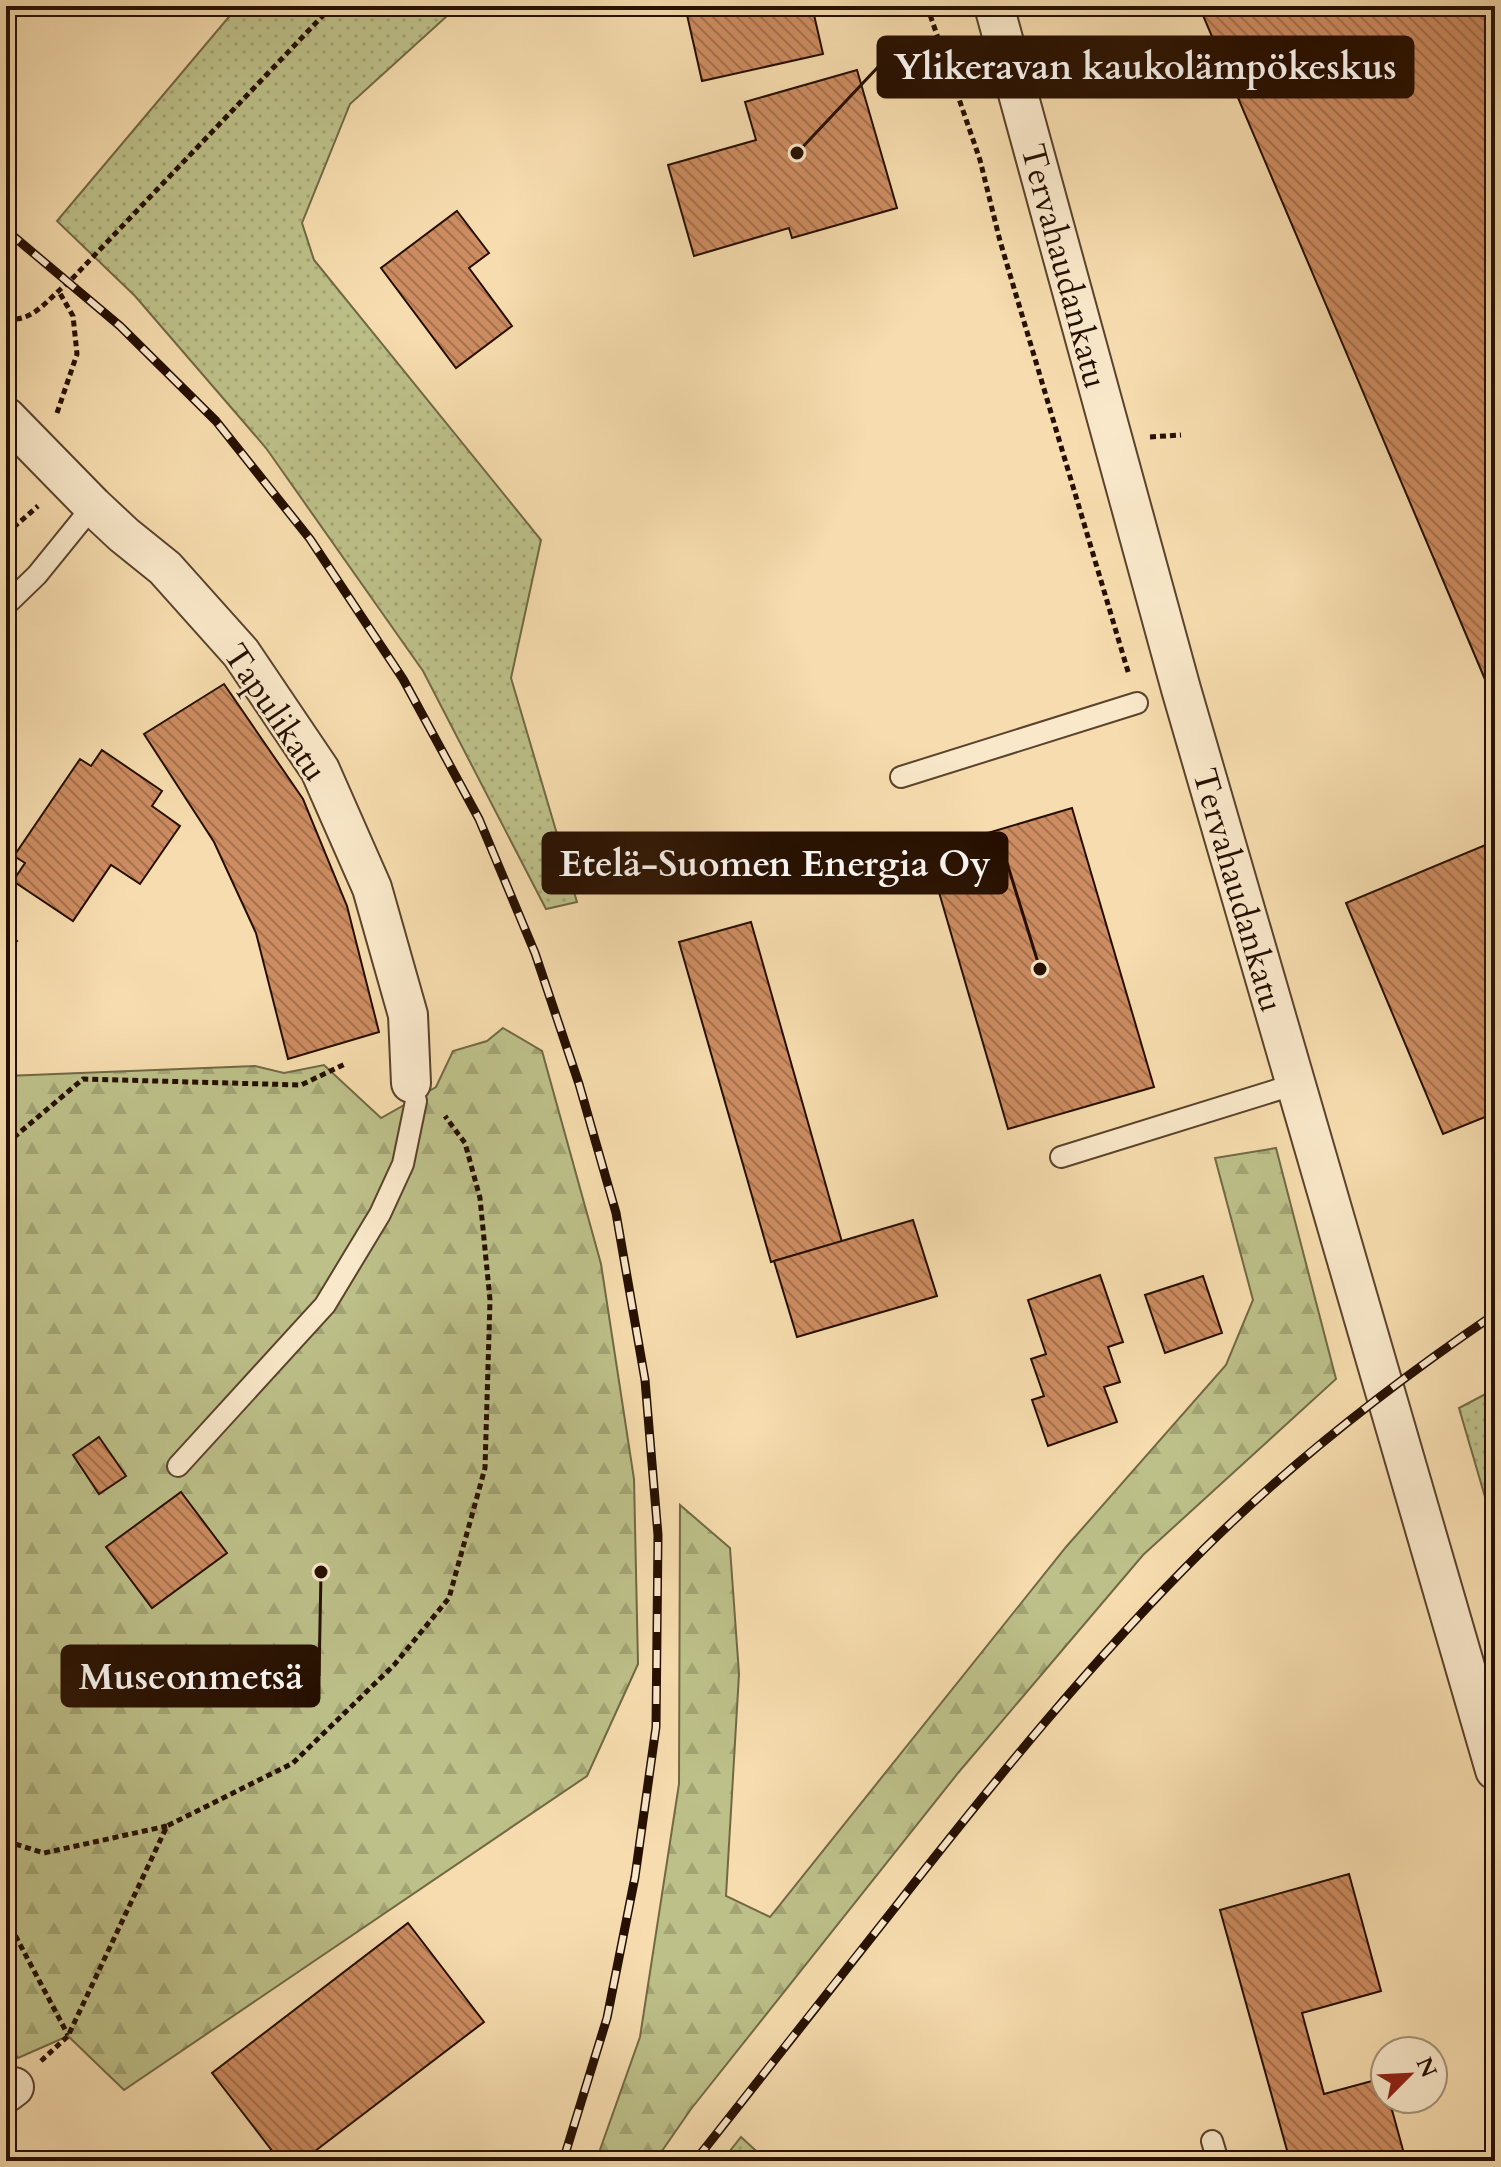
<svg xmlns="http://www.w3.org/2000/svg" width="1501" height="2167" viewBox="0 0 1501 2167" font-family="Cardo,serif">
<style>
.green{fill:url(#green-dots);stroke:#726844;stroke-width:2}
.forest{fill:url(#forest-firs);stroke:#726844;stroke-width:2}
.building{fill:url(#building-back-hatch);stroke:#260f00;stroke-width:2}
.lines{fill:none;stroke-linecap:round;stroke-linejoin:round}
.service-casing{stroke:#5a422c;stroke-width:24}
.minor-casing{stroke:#5a422c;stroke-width:42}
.path{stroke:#260f00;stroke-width:5;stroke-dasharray:6 4;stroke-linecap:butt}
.service{stroke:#f9e8ca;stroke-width:20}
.minor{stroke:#f9e8ca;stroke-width:38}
.rail-casing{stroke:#260f00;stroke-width:9}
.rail{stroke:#f9e8ca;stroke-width:6;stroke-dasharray:18;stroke-linecap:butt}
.labels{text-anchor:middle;stroke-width:6;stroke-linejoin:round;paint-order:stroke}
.street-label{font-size:34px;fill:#260f00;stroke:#f9e8ca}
.leader{fill:none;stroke:#260f00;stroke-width:3}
.callout-dot{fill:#260f00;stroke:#f9e8ca;stroke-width:3}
.callout{fill:#260f00;stroke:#260f00;stroke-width:3}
.callout-label{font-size:36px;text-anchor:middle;font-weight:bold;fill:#fff}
</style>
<defs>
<pattern id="green-dots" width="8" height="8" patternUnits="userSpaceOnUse" patternTransform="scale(2)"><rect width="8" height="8" fill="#bdc089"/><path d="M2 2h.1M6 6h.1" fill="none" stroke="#a2a474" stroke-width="1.8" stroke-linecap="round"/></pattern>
<pattern id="forest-firs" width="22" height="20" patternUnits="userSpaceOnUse" patternTransform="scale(2)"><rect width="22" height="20" fill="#bdc089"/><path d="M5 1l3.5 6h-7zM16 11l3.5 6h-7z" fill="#a2a474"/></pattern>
<pattern id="building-back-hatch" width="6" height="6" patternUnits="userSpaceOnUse" patternTransform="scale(2)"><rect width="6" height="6" fill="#cd8c61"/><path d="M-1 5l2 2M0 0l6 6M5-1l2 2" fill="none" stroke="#a6714e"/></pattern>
</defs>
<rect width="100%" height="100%" fill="#f6dcae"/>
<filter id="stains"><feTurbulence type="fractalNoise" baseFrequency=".0025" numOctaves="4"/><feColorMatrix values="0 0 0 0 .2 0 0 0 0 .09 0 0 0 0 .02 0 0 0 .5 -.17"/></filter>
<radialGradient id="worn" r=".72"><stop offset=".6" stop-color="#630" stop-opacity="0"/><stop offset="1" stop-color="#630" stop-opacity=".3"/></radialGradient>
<g class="green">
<path d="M238,6H458L350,104L302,223L314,260L541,540L511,678L577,902L546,909L423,671L266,448L135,296L57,221Z"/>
<path d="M1495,1389V1531L1459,1408Z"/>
<path d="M741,2137L767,2161H722Z"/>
</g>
<g class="forest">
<path d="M503,1028L542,1051L601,1264L634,1479L638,1664L587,1776L124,2090L68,2036L18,2058L6,2038V1076L255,1066L284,1073L324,1065L381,1118L436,1087L453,1051L487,1041Z"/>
<path d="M1276,1148L1336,1379L1143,1555L958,1773L691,2109L655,2161H596L640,2037L679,1784L680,1505L730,1548L739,1674L726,1896L770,1917L1066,1547L1226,1365L1253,1300L1215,1158Z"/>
</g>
<g class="building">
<path d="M685,6H812L823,54L702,81Z"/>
<path d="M1199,6H1495V703L1448,592Z"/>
<path d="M857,70L897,208L792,238L789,228L694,256L668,165L756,140L745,102Z"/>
<path d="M457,211L489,253L469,268L512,326L456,368L381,268Z"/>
<path d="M224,684L303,799L347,906L379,1032L288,1059L256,933L214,842L144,734Z"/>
<path d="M102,750L162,791L152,806L180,826L140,884L111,865L73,921L13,881L25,863L14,856L80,759L91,766Z"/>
<path d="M1072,808L1154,1087L1008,1129L927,851Z"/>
<path d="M1495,841V1113L1443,1134L1346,903Z"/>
<path d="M751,922L842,1242L771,1262L679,942Z"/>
<path d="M6,934L17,941L6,956Z"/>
<path d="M913,1220L937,1296L797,1337L774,1261Z"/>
<path d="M1100,1275L1123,1342L1108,1347L1120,1382L1104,1387L1117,1422L1048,1446L1032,1400L1044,1396L1031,1359L1046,1354L1028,1300Z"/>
<path d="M1203,1276L1222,1333L1165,1353L1145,1295Z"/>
<path d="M99,1437L126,1476L99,1494L73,1455Z"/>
<path d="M181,1492L227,1553L152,1608L106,1547Z"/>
<path d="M1349,1874L1381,1991L1302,2013L1324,2094L1383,2078L1385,2099H1389L1406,2161H1290L1220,1910Z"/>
<path d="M408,1923L484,2022L302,2161H280L212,2073Z"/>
</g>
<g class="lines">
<defs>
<g id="service">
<path d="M6,605L37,575L93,506"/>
<path d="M901,777L1137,703"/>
<path d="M1061,1157L1296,1084"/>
<path d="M178,1466L325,1305L380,1214L403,1164L416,1101L411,1083"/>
<path d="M1212,2141L1218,2161"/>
</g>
<g id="minor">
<path d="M994,6L1181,689L1495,1770"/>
<path d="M6,417L93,506L124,535L165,568L241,653L320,770L372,888L408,1015L411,1083"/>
<path d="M6,2093L14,2087"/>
</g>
</defs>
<use href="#service" class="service-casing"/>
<use href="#minor" class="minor-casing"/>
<g class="path">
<path d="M927,6L980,160L1000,241L1129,675"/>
<path d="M6,318C32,325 50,296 69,282L332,6"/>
<path d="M57,413L77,354L73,316L58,290"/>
<path d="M1150,437L1181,435"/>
<path d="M6,534L38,506"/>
<path d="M6,1144L83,1079L301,1085L345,1064"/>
<path d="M6,1841L44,1853L167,1826"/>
<path d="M6,1918L68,2035"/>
<path d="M41,2061L68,2036L167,1826L293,1763L394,1665L449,1598L485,1468L490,1300L480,1198L465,1143L445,1116"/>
</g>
<use href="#service" class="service"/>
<use href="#minor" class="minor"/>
<defs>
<g id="rail">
<path d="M6,230L120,326L216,421L310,539L403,679L479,819L535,953L579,1084L616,1213L645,1380L658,1535L656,1727L635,1877L607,2018L563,2161"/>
<path d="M695,2161C761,2077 827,1993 893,1910C991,1785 1091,1661 1204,1549C1293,1461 1392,1384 1495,1314"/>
</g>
</defs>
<use href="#rail" class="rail-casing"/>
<use href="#rail" class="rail"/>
</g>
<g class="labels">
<g class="street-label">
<text transform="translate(1065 266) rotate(75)" y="12">Tervahaudankatu</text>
<text transform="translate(276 712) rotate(56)" y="12">Tapulikatu</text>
<text transform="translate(1239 890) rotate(74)" y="12">Tervahaudankatu</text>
</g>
</g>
<path class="leader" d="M797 153L878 67M1040 969L1007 863M321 1572L319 1676"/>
<g class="callout-dot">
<circle cx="797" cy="153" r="8"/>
<circle cx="1040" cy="969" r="8"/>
<circle cx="321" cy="1572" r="8"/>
</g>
<g class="callout">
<rect x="878" y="37" width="535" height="60" rx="8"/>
<rect x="543" y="833" width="464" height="60" rx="8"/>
<rect x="62" y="1646" width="257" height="60" rx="8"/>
</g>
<g class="callout-label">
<text x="1145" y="79">Ylikeravan kaukolämpökeskus</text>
<text x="775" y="876">Etelä-Suomen Energia Oy</text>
<text x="191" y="1689">Museonmetsä</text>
</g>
<rect width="1501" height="2167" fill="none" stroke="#f6dcae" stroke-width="32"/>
<rect x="8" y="8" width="1485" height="2151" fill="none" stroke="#260f00" stroke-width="4"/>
<rect x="16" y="16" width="1469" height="2135" fill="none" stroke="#260f00" stroke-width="2"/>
<g transform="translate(1409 2075) rotate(66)"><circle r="38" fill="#f9e8ca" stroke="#a59179" stroke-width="2"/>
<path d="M0-6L14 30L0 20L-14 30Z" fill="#8f2418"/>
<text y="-12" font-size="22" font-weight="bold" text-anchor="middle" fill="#260f00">N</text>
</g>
<rect width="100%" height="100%" filter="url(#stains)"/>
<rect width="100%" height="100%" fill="url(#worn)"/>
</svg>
